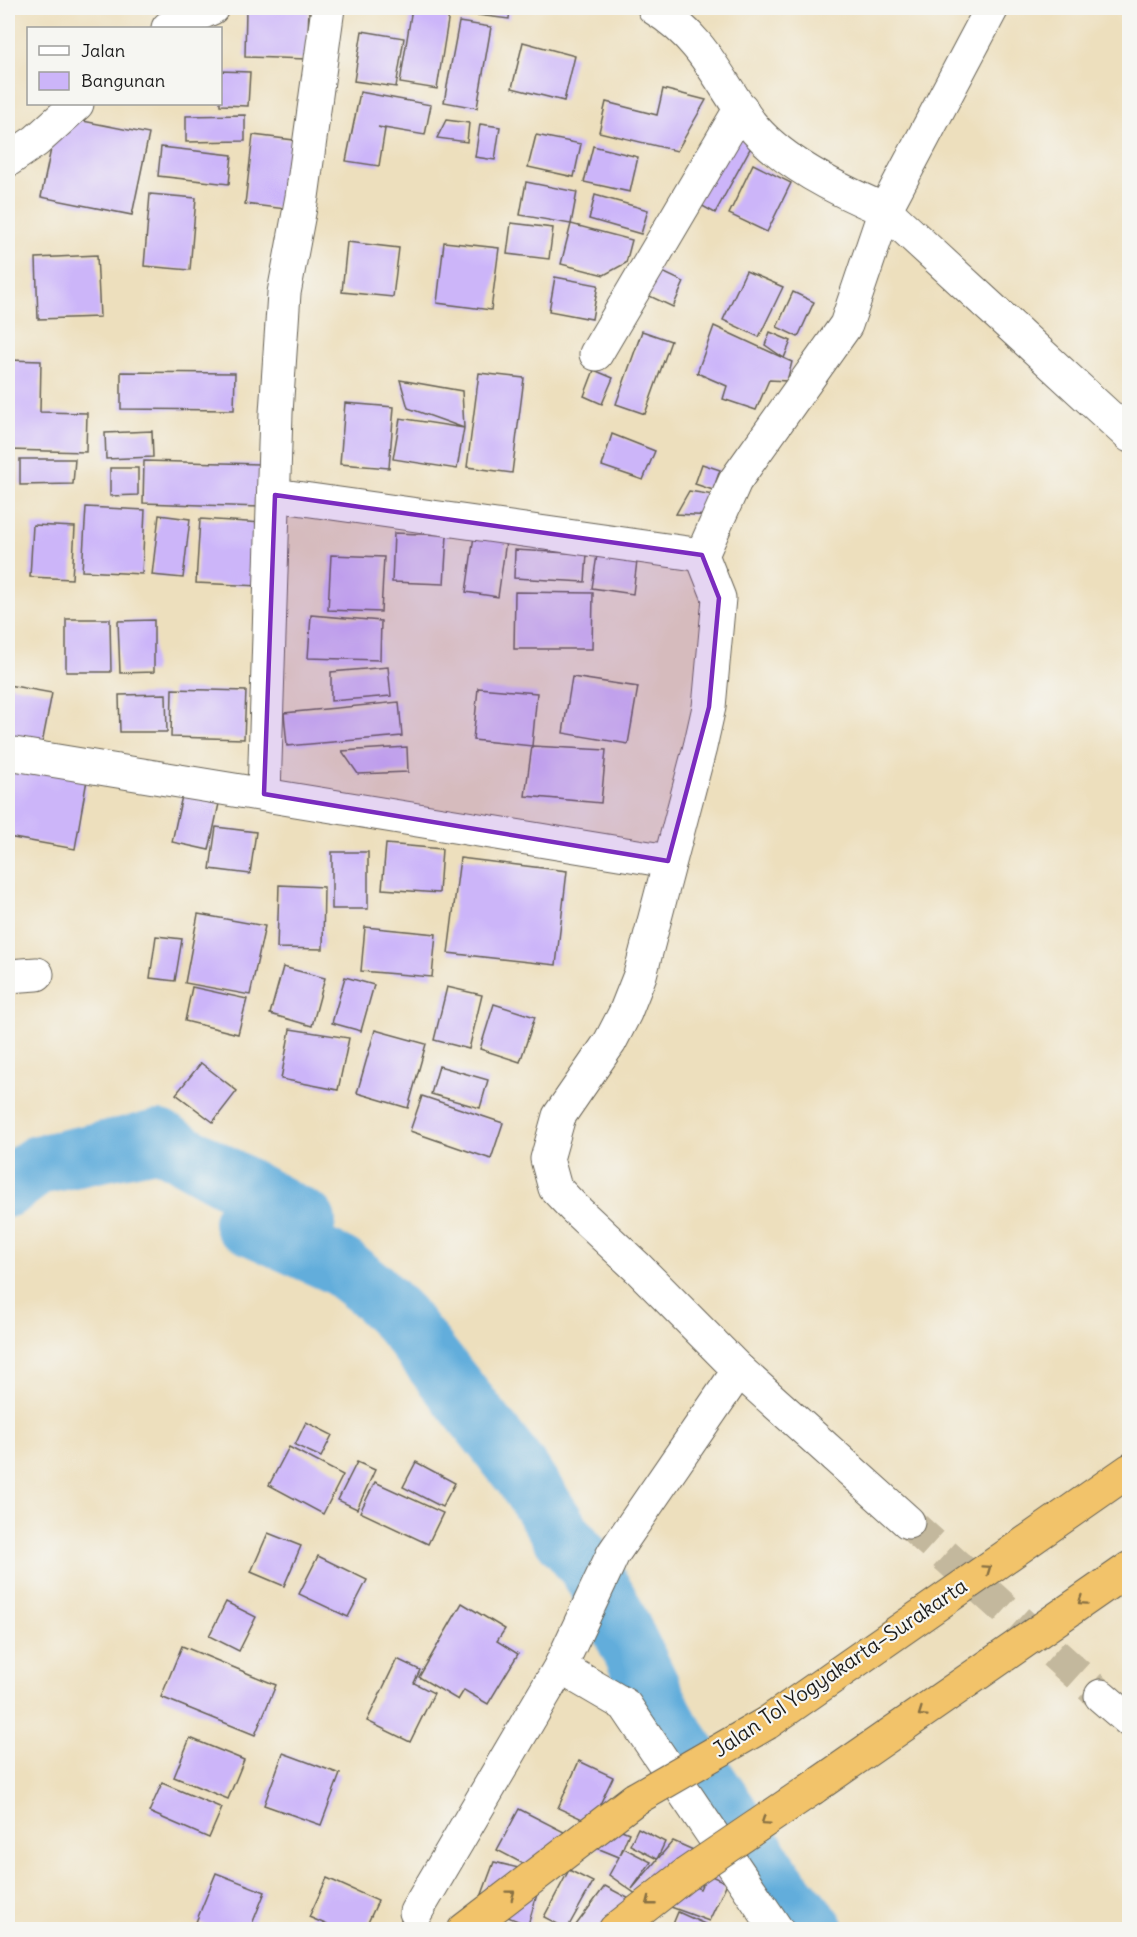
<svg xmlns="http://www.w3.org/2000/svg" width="1137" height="1937" viewBox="0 0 1137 1937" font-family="Delius,sans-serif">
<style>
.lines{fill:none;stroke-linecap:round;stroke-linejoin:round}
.river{stroke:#62addb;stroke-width:60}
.building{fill:#ccb5f9}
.minor-tunnel{stroke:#c3b89d;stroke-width:33;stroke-dasharray:33 16;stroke-linecap:butt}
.minor-casing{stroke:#656054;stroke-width:35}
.highway-casing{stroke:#656054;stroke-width:35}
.minor{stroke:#fff;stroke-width:33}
.highway{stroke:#f2c36a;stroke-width:33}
.highway-bridge-casing{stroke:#656054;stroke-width:35;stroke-linecap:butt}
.highway-bridge{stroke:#f2c36a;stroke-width:33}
.oneway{stroke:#877043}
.marked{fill:#7b2cbf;fill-opacity:0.2;stroke:#7b2cbf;stroke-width:4.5;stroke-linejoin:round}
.labels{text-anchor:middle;stroke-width:4.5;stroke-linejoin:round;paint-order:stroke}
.street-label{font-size:21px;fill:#1c1c1c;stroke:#f6f6f2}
</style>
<rect width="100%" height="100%" fill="#f6f6f2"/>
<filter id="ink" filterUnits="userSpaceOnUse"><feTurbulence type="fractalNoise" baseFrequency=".0167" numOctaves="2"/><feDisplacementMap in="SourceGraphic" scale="12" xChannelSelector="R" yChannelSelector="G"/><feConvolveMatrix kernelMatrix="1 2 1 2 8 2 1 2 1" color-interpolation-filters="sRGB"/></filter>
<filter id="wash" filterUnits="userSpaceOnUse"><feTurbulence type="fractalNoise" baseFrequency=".008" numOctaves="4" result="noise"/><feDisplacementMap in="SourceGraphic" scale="24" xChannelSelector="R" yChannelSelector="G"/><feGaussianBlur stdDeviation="1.35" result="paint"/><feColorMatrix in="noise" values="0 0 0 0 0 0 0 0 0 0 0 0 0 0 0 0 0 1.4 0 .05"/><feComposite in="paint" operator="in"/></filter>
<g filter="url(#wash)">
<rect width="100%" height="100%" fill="#eddfbd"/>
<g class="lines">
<g class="river">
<path d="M8,1187L38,1165L159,1140L306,1221"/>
<path d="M243,1222L340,1266L371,1290L400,1319L523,1475L562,1535L588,1567L609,1603L670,1728L777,1884L815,1930"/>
</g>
</g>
<g id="blocks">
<g class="building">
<path d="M246,8L309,9L307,59L245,57Z"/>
<path d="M412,8H450L437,89L400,83Z"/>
<path d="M471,8H510L509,19L470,14Z"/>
<path d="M459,22L491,27L477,108L444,102Z"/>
<path d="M362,31L404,38L396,87L354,81Z"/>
<path d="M523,42L575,56L564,101L512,88Z"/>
<path d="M220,71L250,72L248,106L220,105Z"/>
<path d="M663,89L706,100L677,151L599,132L606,102L657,115Z"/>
<path d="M360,92L431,105L425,135L378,127L385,129L379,166L346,161Z"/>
<path d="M245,115V141L186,142V116Z"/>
<path d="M78,120L149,134L132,215L41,197L52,144Z"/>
<path d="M446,120L469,123L467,142L437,138Z"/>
<path d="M480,124L500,127L495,160L475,157Z"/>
<path d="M253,135L302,141L294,210L245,204Z"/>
<path d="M536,135L581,144L574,177L528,167Z"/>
<path d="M733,135L752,145L715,213L697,203Z"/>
<path d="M593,146L638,157L630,192L584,182Z"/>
<path d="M161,147L232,155L229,184L158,176Z"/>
<path d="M753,164L791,183L767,232L729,214Z"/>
<path d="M526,182L577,192L571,224L632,240L626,263L604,275L561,264L571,224L520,215Z"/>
<path d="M150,194L196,198L190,270L144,266Z"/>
<path d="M595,195L648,210L641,234L589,219Z"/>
<path d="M511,223L553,228L549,259L507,254Z"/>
<path d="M347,242L399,248L393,297L342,292Z"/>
<path d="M444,242L499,248L491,310L437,303Z"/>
<path d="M97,255L100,317L38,319L36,258Z"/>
<path d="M654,268L684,282L673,307L643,293Z"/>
<path d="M746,271L783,287L759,337L723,320Z"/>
<path d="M555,277L598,285L592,319L549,311Z"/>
<path d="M793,292L814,302L798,337L777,327Z"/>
<path d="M714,326L792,362L787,381L769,380L756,410L723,399L727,386L697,373Z"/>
<path d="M642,331L671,341L645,414L616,404Z"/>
<path d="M770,332L791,341L784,358L765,345Z"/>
<path d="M8,360L41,361L40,412L87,413L86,452L8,450Z"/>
<path d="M594,370L613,378L602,404L584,396Z"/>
<path d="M121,372L235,373L234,410L121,409Z"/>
<path d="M479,373L524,378L512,473L467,467Z"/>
<path d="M400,380L462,391L464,428L457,469L393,459L400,418L464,428L408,408Z"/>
<path d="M345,403L394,407L389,468L340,464Z"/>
<path d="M152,431L153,457L106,459L105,433Z"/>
<path d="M612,434L655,451L643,480L602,466Z"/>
<path d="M20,459H75L73,484L20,485Z"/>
<path d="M144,461L261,464L260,507L143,503Z"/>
<path d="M702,464L720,470L713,490L695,484Z"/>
<path d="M110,468H138V495L110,496Z"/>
<path d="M689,491L720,496L712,516L676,514Z"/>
<path d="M86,507L145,510L142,574L82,571Z"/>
<path d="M159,515L190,519L183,578L152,575Z"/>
<path d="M200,519L264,523L260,586L196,583Z"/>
<path d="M33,525L75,527L72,579L30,577Z"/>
<path d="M475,529L507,534L498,597L466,592Z"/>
<path d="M394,533L447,535L444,584L392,582Z"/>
<path d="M515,550L587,554L585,582L514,578Z"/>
<path d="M331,555L384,557L381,612L328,610Z"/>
<path d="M597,555L637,561L633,594L592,588Z"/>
<path d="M515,592L593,593L592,649H514Z"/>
<path d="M311,615L381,621L380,660L308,658Z"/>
<path d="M66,619H110L111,672H66Z"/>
<path d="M154,620V672L120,673L118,621Z"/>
<path d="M388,667L391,696L331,701V672Z"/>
<path d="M572,677L638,687L628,744L563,733Z"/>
<path d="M8,685L52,693L41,749L8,742Z"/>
<path d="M478,688L537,693L532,746L473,740Z"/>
<path d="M172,689L246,691L244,739L171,737Z"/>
<path d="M166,694L167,732H120L119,695Z"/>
<path d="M399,702L402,736L287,746L284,713Z"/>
<path d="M532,746L606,750L601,803L525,796Z"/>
<path d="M407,747L408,772L358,774L342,751Z"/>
<path d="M8,760L88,774L75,849L8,837Z"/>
<path d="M183,791L220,799L209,850L172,842Z"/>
<path d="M216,827L256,832L250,874L210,869Z"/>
<path d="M386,844L442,849L439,893L382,889Z"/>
<rect x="332" y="852" width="36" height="57"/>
<path d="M460,858L567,871L556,965L448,953Z"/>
<path d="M279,885L324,887L323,949L277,948Z"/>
<path d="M198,914L265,926L250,995L185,983Z"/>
<path d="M365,927L436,934L432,977L361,971Z"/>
<path d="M156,936L182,939L175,981L150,978Z"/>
<path d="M283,967L325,978L312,1026L270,1014Z"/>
<path d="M345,977L374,985L361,1031L332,1023Z"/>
<path d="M192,987L247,999L238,1034L185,1021Z"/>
<path d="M447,987L482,995L469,1049L434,1040Z"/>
<path d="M494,1004L535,1017L520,1062L480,1049Z"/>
<path d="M290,1029L349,1038L338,1090L281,1079Z"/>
<path d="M375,1030L426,1044L408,1108L357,1093Z"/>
<path d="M201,1063L237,1091L213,1122L176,1094Z"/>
<path d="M439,1066L488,1080L480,1108L431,1094Z"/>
<path d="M422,1096L503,1123L491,1159L410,1131Z"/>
<path d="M306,1422L332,1435L321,1457L295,1445Z"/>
<path d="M289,1447L343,1475L323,1514L269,1485Z"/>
<path d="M357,1462L375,1470L357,1509L338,1500Z"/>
<path d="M416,1462L455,1483L442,1507L403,1487Z"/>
<path d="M375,1482L443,1513L428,1544L360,1512Z"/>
<path d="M268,1533L301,1546L284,1586L251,1572Z"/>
<path d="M318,1556L367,1580L348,1617L299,1594Z"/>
<path d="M226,1602L256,1617L239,1651L209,1636Z"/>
<path d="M462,1603L505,1629L497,1641L518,1654L488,1704L464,1690L458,1700L419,1677Z"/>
<path d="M182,1646L276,1685L255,1735L161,1697Z"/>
<path d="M397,1659L420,1670L414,1683L434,1693L410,1742L367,1721Z"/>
<path d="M190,1738L244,1760L228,1799L174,1777Z"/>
<path d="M283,1753L340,1774L321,1825L264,1805Z"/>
<path d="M579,1761L613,1777L591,1823L558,1808Z"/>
<path d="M162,1783L222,1808L209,1838L149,1812Z"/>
<path d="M519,1809L564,1832L543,1874L528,1925L478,1905L494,1862L543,1874L497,1850Z"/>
<path d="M602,1822L629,1833L620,1855L624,1848L651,1862L632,1889L673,1841L698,1852L643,1899L609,1875L619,1857L592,1846Z"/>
<path d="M638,1828L665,1842L657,1859L630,1845Z"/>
<path d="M569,1870L593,1882L567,1929L544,1917Z"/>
<path d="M216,1873L265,1892L250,1929H215L196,1922Z"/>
<path d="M707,1874L727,1883L709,1921L660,1903L686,1883L700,1889Z"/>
<path d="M327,1878L378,1901L365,1929H337L309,1917Z"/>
<path d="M605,1886L641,1905L606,1929H573Z"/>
<path d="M678,1912L707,1925L706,1929H671Z"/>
</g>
</g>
</g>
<g filter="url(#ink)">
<use href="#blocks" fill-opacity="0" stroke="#656054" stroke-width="1.5"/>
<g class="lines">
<path class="minor-tunnel" d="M908,1522L1101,1696"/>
<defs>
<g id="minor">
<path d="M654,8C703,38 718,79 750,123C780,162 840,191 885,210L992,8"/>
<path d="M168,28L212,8"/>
<path d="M8,160L36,141L77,104"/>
<path d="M596,354L741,108"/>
<path d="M275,495L702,555"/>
<path d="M8,753L668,861"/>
<path d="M264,794L276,413L284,293L302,197L328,8"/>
<path d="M8,976L37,974"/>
<path d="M739,1370L613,1554L560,1667L625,1705L777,1930"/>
<path d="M908,1522L739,1370L638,1268L574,1208L555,1188L547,1159L559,1116L610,1042L625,1013L640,975L700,747L709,707L719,598L702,555L735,481L846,325L885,210L1130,436"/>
<path d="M1101,1696L1130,1721"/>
<path d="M416,1912L560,1667"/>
</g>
<g id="highway">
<path d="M767,1723L1130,1470"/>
<path d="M813,1788L1130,1568"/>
<path d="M464,1930L635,1799"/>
<path d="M615,1930L685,1875"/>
</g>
</defs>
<use href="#minor" class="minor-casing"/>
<use href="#highway" class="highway-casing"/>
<use href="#minor" class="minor"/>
<use href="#highway" class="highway"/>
<defs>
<g id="highway-bridge">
<path d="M635,1799L767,1723"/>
<path d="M685,1875L813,1788"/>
</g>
</defs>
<use href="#highway-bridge" class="highway-bridge-casing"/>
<use href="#highway-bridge" class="highway-bridge"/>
</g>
<defs><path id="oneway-chevron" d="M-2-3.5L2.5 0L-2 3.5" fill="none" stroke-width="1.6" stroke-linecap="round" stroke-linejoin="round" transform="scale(1.5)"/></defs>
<g class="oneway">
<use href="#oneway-chevron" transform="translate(987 1569) rotate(-35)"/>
<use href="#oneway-chevron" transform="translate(1082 1601) rotate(145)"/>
<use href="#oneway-chevron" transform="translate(922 1713) rotate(145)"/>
<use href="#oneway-chevron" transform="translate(765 1821) rotate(146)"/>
<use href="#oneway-chevron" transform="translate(511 1894) rotate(-37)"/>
<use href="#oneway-chevron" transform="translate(650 1902) rotate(142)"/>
</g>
</g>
<path class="marked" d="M275,495L702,555L719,598L709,707L668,861L264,794Z"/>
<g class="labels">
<g class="street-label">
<text transform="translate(840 1668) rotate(-34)" y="7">Jalan Tol Yogyakarta–Surakarta</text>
</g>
</g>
<rect width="1137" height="1937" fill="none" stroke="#f6f6f2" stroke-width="30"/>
<rect x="27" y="27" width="195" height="78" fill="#f6f6f2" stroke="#9f9f9c" stroke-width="1.5"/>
<rect x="39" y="46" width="30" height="9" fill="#ffffff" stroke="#9f9f9c" stroke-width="1.5"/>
<text x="81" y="57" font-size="18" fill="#1c1c1c">Jalan</text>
<rect x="39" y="72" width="30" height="18" fill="#ccb5f9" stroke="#9f9f9c" stroke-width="1.5"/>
<text x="81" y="87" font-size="18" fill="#1c1c1c">Bangunan</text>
</svg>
